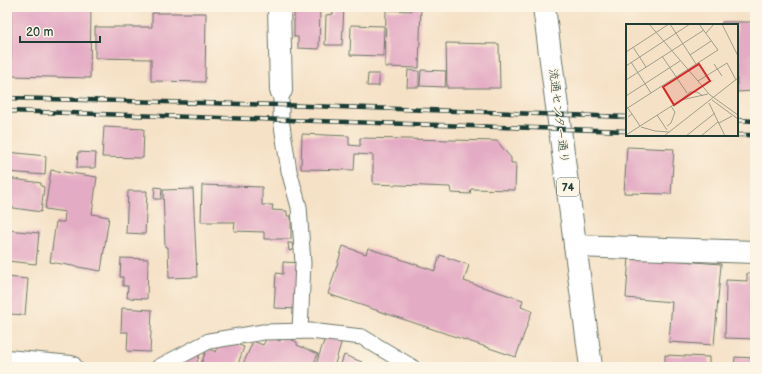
<svg xmlns="http://www.w3.org/2000/svg" width="762" height="374" viewBox="0 0 762 374" font-family="'Balsamiq Sans','Klee One',sans-serif">
<style>
.building{fill:#e4abc4}
.lines{fill:none;stroke-linecap:round;stroke-linejoin:round}
.service-casing{stroke:#6a7667;stroke-width:17}
.minor-casing{stroke:#6a7667;stroke-width:24}
.tertiary-casing{stroke:#6a7667;stroke-width:24}
.primary-casing{stroke:#6a7667;stroke-width:24}
.service{stroke:#fff;stroke-width:15}
.minor{stroke:#fff;stroke-width:22}
.tertiary{stroke:#fff;stroke-width:22}
.primary{stroke:#fff;stroke-width:22}
.rail-casing{stroke:#1f3d34;stroke-width:4.5}
.rail{stroke:#fcf5e5;stroke-width:3;stroke-dasharray:9;stroke-linecap:butt}
.labels{text-anchor:middle;stroke-width:3;stroke-linejoin:round;paint-order:stroke}
.shield{fill:#fcf5e5;stroke:#617469;stroke-width:1}
.shield-label{font-size:11px;font-weight:bold;fill:#1f3d34}
.street-label{font-size:12px;fill:#1f3d34;stroke:#fcf5e5}
.inset-road{fill:none;stroke:#9f9f8c;stroke-width:1}
.view{fill:#d62828;fill-opacity:0.15;stroke:#d62828;stroke-width:2}
.inset-edge{fill:none;stroke:#1f3d34;stroke-width:2}
</style>
<rect width="100%" height="100%" fill="#fcf5e5"/>
<filter id="ink" filterUnits="userSpaceOnUse"><feTurbulence type="fractalNoise" baseFrequency=".025" numOctaves="2"/><feDisplacementMap in="SourceGraphic" scale="8" xChannelSelector="R" yChannelSelector="G"/><feConvolveMatrix kernelMatrix="1 2 1 2 8 2 1 2 1" color-interpolation-filters="sRGB"/></filter>
<filter id="wash" filterUnits="userSpaceOnUse"><feTurbulence type="fractalNoise" baseFrequency=".012" numOctaves="4" result="noise"/><feDisplacementMap in="SourceGraphic" scale="16" xChannelSelector="R" yChannelSelector="G"/><feGaussianBlur stdDeviation="0.9" result="paint"/><feColorMatrix in="noise" values="0 0 0 0 0 0 0 0 0 0 0 0 0 0 0 0 0 1.4 0 .05"/><feComposite in="paint" operator="in"/></filter>
<g filter="url(#wash)">
<rect width="100%" height="100%" fill="#f5e1c6"/>
<g id="blocks">
<g class="building">
<path d="M11,7H91L90,78L11,76Z"/>
<path d="M294,7H320L319,49L298,48V37H294Z"/>
<path d="M333,7H344L342,45H325L326,15L333,14Z"/>
<path d="M411,7H421L419,68L385,67L386,10L411,11Z"/>
<path d="M152,13H206L205,82L151,81V59L95,58V27H152Z"/>
<path d="M7,22H9L8,42H7Z"/>
<path d="M722,22H753L754,91L737,92V25H722Z"/>
<path d="M351,25L384,26L383,56L350,55Z"/>
<path d="M446,43L499,44L500,88H447Z"/>
<path d="M408,70L419,71V87H407Z"/>
<path d="M421,70L446,71L445,87L420,86Z"/>
<path d="M368,74H379V86H367Z"/>
<path d="M104,127L144,129L143,158L102,157Z"/>
<path d="M302,134L349,136V145L360,146V138L497,141L511,158V163H516L515,190L471,189L470,194L451,193L450,187L373,184V155L355,154L354,170L301,169Z"/>
<path d="M627,147L674,149L671,194L624,193Z"/>
<path d="M7,152L46,156L45,175L7,172Z"/>
<path d="M78,152L96,153L95,168H77Z"/>
<path d="M51,170L97,177L92,214L109,217L101,271L50,262L56,222H64L65,212L45,209Z"/>
<path d="M7,178L41,183V186L44,187L41,212L7,207Z"/>
<path d="M202,185L262,187V205H273L272,210L287,211V216H291V239H264V232L234,231L235,222H201Z"/>
<path d="M155,187L162,188L161,199H154Z"/>
<path d="M193,189L197,277L169,278L168,247H165L163,190Z"/>
<path d="M128,191H147L145,234L126,233Z"/>
<path d="M7,230L39,233L36,264L7,261Z"/>
<path d="M288,243H292L293,250L289,251Z"/>
<path d="M343,246L366,254L368,248L435,271L440,255L469,265L464,281L523,300L521,307L532,311L516,357L328,294Z"/>
<path d="M629,257L721,264L714,345L669,342L672,302L626,298Z"/>
<path d="M121,258L148,259L147,299L127,298L128,286H123V277H120Z"/>
<path d="M283,262L302,263L300,309L274,308L276,273L283,274Z"/>
<path d="M747,273H755V339L725,338L726,280L747,281Z"/>
<path d="M7,277L28,279L25,315L10,314V307H7Z"/>
<path d="M122,308L152,310L150,352L127,351L128,332H121Z"/>
<path d="M326,335L342,340L334,367H315Z"/>
<path d="M268,336L280,341L283,336L297,342V345L318,354L312,367H242L253,341L263,345Z"/>
<path d="M229,341L244,347L237,367H200L207,348L216,352L219,343L228,346Z"/>
<path d="M202,349L195,367H179L181,359Z"/>
<path d="M344,355L362,362L361,367H340Z"/>
<path d="M665,355L709,357V367H665Z"/>
<path d="M735,357L755,358V367H734Z"/>
</g>
</g>
</g>
<g filter="url(#ink)">
<use href="#blocks" fill-opacity="0" stroke="#6a7667" stroke-width="1"/>
<g class="lines">
<defs>
<g id="service">
<path d="M281,90V119L289,171L299,207L303,263L300,331"/>
<path d="M159,367L209,341L263,332L310,331L362,337L412,367"/>
</g>
<g id="minor">
<path d="M279,7L281,90"/>
<path d="M575,246L755,252"/>
</g>
<path id="tertiary" d="M7,361L71,367"/>
<path id="primary" d="M544,7L591,367"/>
</defs>
<use href="#service" class="service-casing"/>
<use href="#minor" class="minor-casing"/>
<use href="#tertiary" class="tertiary-casing"/>
<use href="#primary" class="primary-casing"/>
<use href="#service" class="service"/>
<use href="#minor" class="minor"/>
<use href="#tertiary" class="tertiary"/>
<use href="#primary" class="primary"/>
<defs>
<g id="rail">
<path d="M7,98L281,105L627,117"/>
<path d="M7,111L627,131"/>
<path d="M737,120L755,121"/>
<path d="M737,135H755"/>
</g>
</defs>
<use href="#rail" class="rail-casing"/>
<use href="#rail" class="rail"/>
</g>
</g>
<g class="labels">
<rect class="shield" x="557" y="178" width="22" height="18" rx="3"/>
<g class="shield-label">
<text x="568" y="191">74</text>
</g>
<g class="street-label">
<text transform="translate(559 116) rotate(83)" y="4">流通センター通り</text>
</g>
</g>
<g transform="translate(626 24)">
<rect width="112" height="112" fill="#f5e1c6"/>
<path class="inset-road" d="M23,0L84,71L112,91M44,0L70,40M96,0L112,32M80,9L88,0M7,23L20,43M0,28L43,0M64,31L85,17M36,32L61,69M5,38L25,69M88,40L96,52M0,42L64,0M0,56L78,6M72,57L101,39L110,56M0,72L54,37M55,76L64,68H71L77,72M86,76L112,95M83,79L99,112M0,82L6,90L2,93M0,85L92,26L73,0M6,90L14,102M31,91L41,106M93,99L106,92M41,102L45,99L49,88L45,82M15,103L29,107L43,108M0,111L55,76L82,70M38,112L112,54M60,112L89,89M75,112L92,98"/>
<path class="view" d="M73,40L84,57L48,81L37,63Z"/>
<rect width="112" height="112" class="inset-edge"/>
</g>
<rect width="762" height="374" fill="none" stroke="#fcf5e5" stroke-width="24"/>
<path d="M20 36v6h80v-6" fill="none" stroke="#1f3d34" stroke-width="2"/>
<text x="26" y="36" font-size="12" fill="#1f3d34" stroke="#fcf5e5" stroke-width="3" paint-order="stroke">20 m</text>
</svg>
